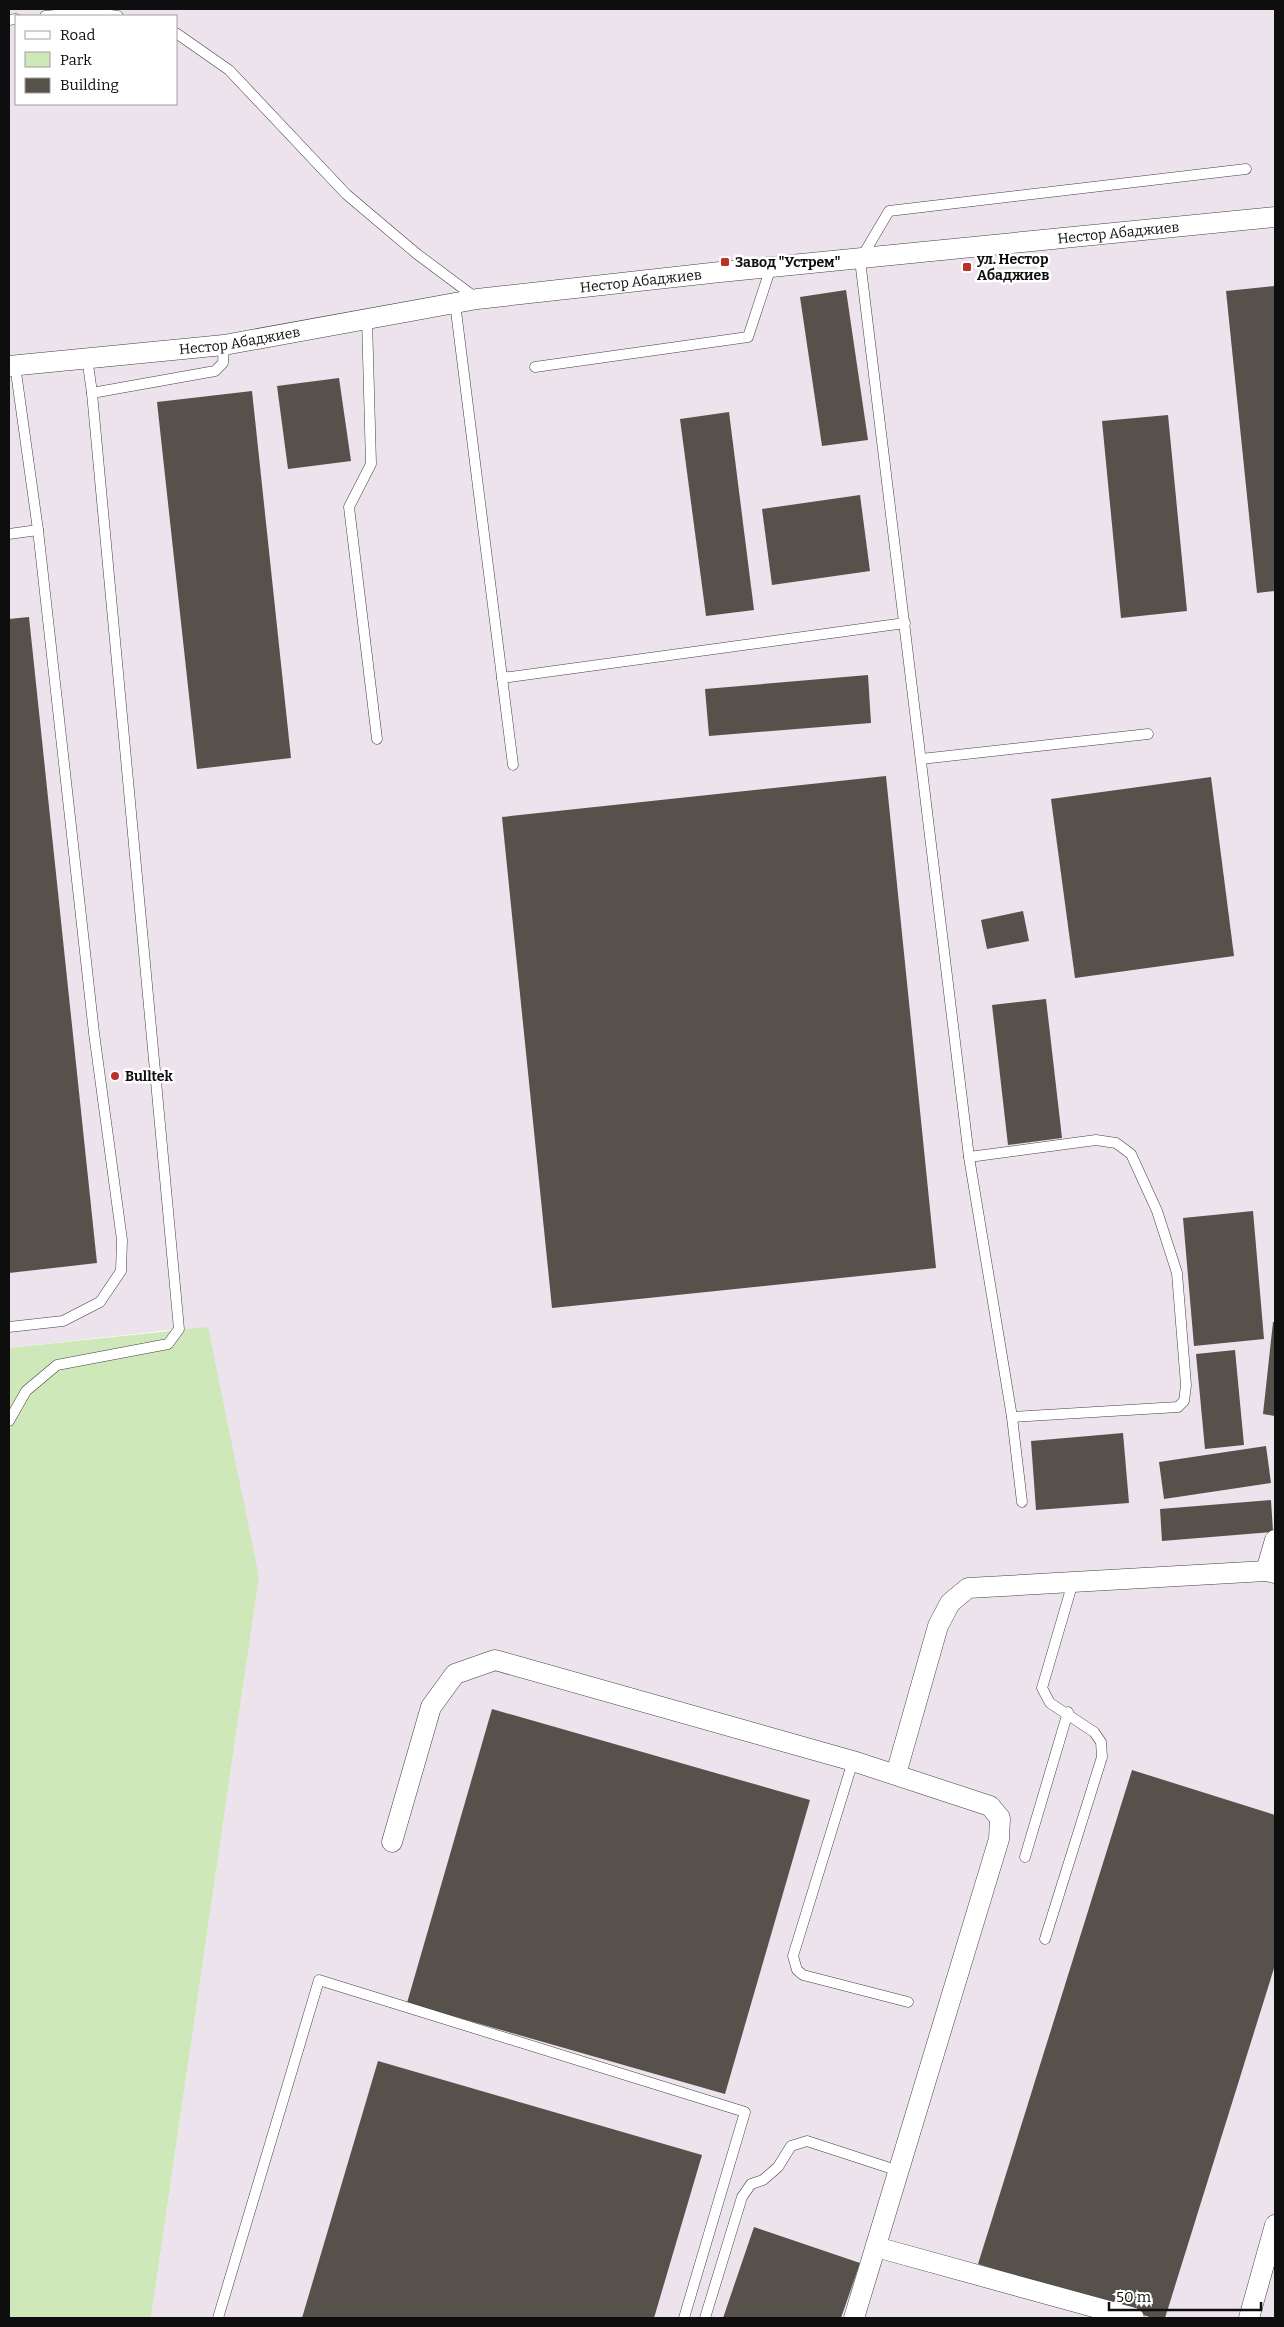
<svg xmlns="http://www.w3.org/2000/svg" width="1284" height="2327" viewBox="0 0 1284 2327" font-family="Bitter,serif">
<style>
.industrial{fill:#ede3ed;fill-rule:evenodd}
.green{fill:#cee8ba}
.building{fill:#57514b}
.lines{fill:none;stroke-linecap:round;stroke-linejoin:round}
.service-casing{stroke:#414141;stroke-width:11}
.minor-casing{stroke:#414141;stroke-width:21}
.service{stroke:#fff;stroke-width:10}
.minor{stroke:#fff;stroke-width:20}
.poi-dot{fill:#bb3029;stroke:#fff;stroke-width:2}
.labels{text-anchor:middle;stroke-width:5;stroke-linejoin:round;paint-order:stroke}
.street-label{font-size:14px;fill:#0e0e0e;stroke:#fff}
.poi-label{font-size:14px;font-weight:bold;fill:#0e0e0e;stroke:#fff;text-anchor:start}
</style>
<rect width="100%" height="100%" fill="#fffdf0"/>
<path class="industrial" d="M9,9H1275V2318H151L259,1577L179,1329L9,1348ZM16,16H176V104H16Z"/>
<path class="green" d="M208,1327L259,1577L151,2318H9V1348Z"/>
<g class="building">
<path d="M1275,286V591L1257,593L1226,291Z"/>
<path d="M846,290L868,440L822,446L800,297Z"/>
<path d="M339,378L351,461L288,469L277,386Z"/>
<path d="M252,391L291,758L197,769L157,402Z"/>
<path d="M729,412L754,610L706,616L680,419Z"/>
<path d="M1168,415L1187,611L1121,618L1102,421Z"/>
<path d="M860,495L870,571L772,585L762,509Z"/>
<path d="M29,617L97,1263L9,1273V619Z"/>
<path d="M868,675L871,723L709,736L705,689Z"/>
<path d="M886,776L936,1268L552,1308L502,817Z"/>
<path d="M1211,777L1234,956L1075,978L1051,799Z"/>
<path d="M1023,911L1029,941L987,949L981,920Z"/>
<path d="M1046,999L1062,1138L1008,1145L992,1005Z"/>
<path d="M1253,1211L1264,1339L1194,1346L1183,1218Z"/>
<path d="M1273,1322H1275V1416L1263,1414Z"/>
<path d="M1235,1350L1244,1445L1205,1449L1196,1354Z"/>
<path d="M1123,1433L1129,1503L1036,1510L1031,1441Z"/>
<path d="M1266,1446L1271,1483L1164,1499L1159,1462Z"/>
<path d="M1271,1500L1273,1532L1162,1541L1160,1509Z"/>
<path d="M492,1709L810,1800L725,2094L407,2003Z"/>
<path d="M1132,1770L1275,1815V1965L1165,2318H1153L978,2264Z"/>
<path d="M378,2061L702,2155L654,2318H302Z"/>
<path d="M754,2227L860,2263L841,2318H723Z"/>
</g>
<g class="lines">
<defs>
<g id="service">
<path d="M45,16L88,12L118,16"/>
<path d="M9,20L16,19"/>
<path d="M176,33L229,70L346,194L417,254L476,298"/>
<path d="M455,303L513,765"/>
<path d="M367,319L371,464L349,507L377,739"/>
<path d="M87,357L92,393L215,371L223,363L224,345"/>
<path d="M535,367L748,337L771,267"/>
<path d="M9,534L38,530"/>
<path d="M502,678L905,623"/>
<path d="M921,759L1148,734"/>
<path d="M969,1157L1096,1140L1116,1143L1131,1154L1157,1211L1177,1273L1186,1385L1184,1401L1178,1407L1012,1417"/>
<path d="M9,1327L63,1321L100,1302L121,1271L122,1240L94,1033L38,530L15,365"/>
<path d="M9,1421L26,1391L57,1365L168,1344L179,1329L92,393"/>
<path d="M1022,1502L1012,1417L969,1157L860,260L889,211L1246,169"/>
<path d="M853,1761L793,1956L797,1970L803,1975L908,2002"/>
<path d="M1025,1857L1068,1712"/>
<path d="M1045,1939L1102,1757L1101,1742L1094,1732L1050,1703L1042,1688L1073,1582"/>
<path d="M218,2318L319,1980L745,2112L684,2318"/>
<path d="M705,2318L742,2197L751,2184L763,2180L778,2167L791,2146L807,2141L899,2171"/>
</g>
<g id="minor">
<path id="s1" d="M9,366L224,345L477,299L720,272L1275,217"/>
<path d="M1266,1571L1275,1540"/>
<path d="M896,1774L938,1626L950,1603L968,1588L1266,1571L1275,1573"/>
<path d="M392,1842L431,1707L455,1674L495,1660L853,1761L990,1806L1000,1818L999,1839L854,2318"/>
<path d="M876,2247L1134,2318"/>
<path d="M1249,2318L1275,2225"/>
</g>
</defs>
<use href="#service" class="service-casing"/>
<use href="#minor" class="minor-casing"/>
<use href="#service" class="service"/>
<use href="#minor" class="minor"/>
</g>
<g class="poi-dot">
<rect x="720" y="257" width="10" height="10" rx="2.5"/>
<rect x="962" y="262" width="10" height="10" rx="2.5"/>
<circle cx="115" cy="1076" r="5"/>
</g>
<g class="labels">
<g class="street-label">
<text dy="5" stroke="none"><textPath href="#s1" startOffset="1118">Нестор Абаджиев</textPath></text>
<text dy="5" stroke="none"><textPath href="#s1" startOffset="638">Нестор Абаджиев</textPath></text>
<text dy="5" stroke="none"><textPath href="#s1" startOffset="232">Нестор Абаджиев</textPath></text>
</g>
<g class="poi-label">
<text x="977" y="264">ул. Нестор<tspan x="977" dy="16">Абаджиев</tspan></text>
<text x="735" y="267">Завод "Устрем"</text>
<text x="125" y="1081">Bulltek</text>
</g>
</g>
<rect width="1284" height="2327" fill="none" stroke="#0e0e0e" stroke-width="20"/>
<rect x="15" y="15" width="162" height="90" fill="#ffffff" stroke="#9f9f9f"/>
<rect x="25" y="31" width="25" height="8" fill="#ffffff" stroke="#9f9f9f"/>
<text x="60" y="40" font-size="15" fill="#0e0e0e">Road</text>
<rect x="25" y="52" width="25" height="15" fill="#cee8ba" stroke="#9f9f9f"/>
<text x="60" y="65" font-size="15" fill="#0e0e0e">Park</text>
<rect x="25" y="78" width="25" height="15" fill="#57514b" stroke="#9f9f9f"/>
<text x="60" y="90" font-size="15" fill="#0e0e0e">Building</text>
<path d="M1109 2302v8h152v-8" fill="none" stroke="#0e0e0e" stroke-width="2.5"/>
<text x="1116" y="2302" font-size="15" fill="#0e0e0e" stroke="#ffffff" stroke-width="4" paint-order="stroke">50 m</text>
</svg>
